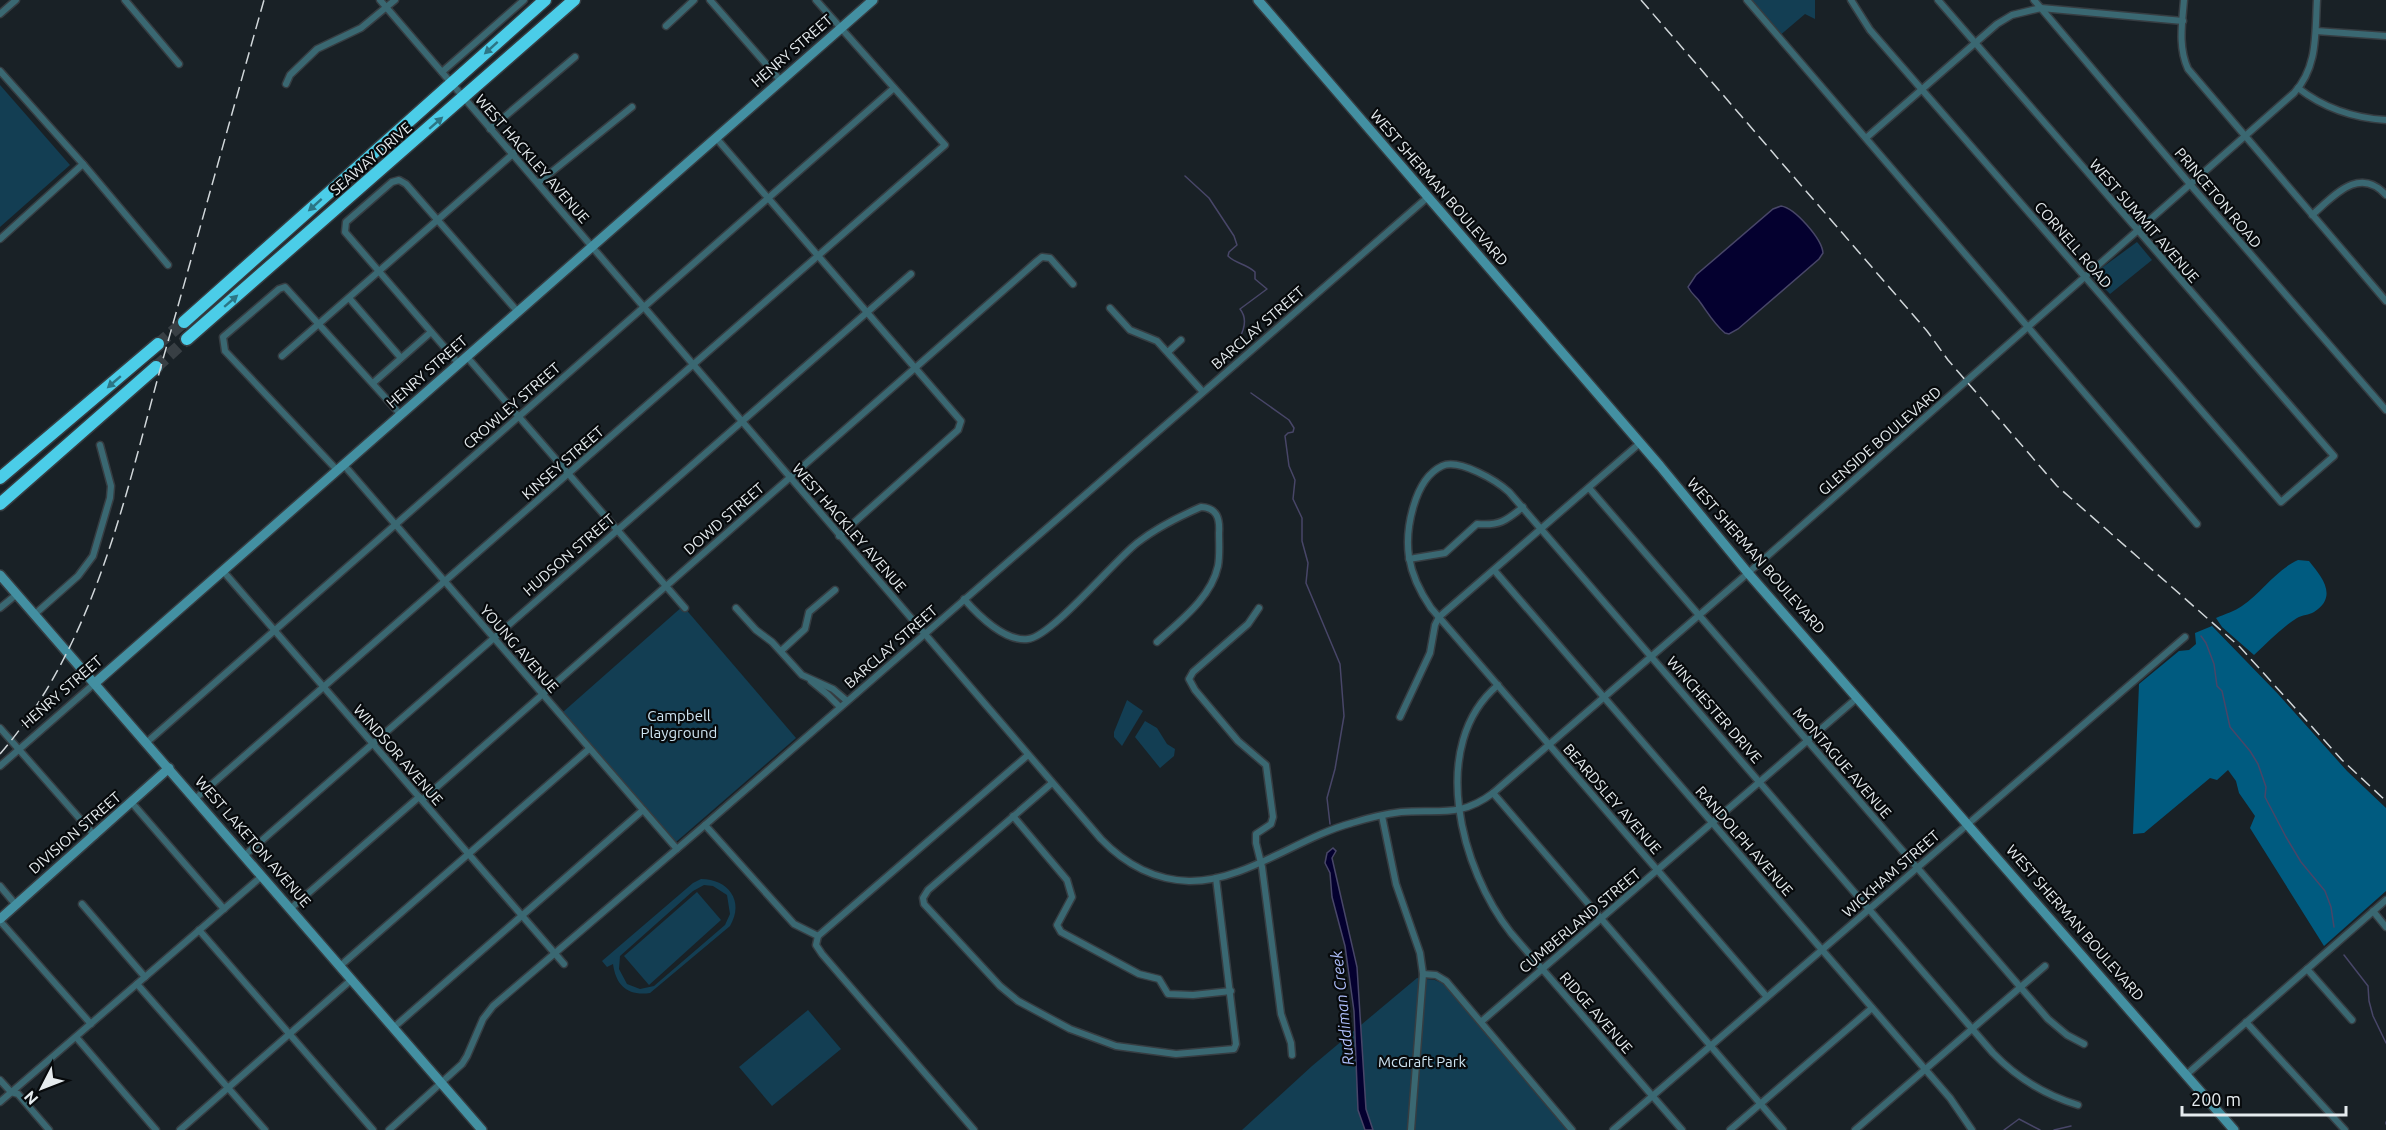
<svg xmlns="http://www.w3.org/2000/svg" width="2386" height="1130" viewBox="0 0 2386 1130" font-family="Ubuntu,sans-serif">
<style>
.green{fill:#133e53;fill-rule:evenodd}
.forest{fill:#005b80}
.water{fill:#04002f;stroke:#484668;stroke-width:1.5}
.lines{fill:none;stroke-linecap:round;stroke-linejoin:round}
.stream{stroke:#484668;stroke-width:1.5}
.highway-tunnel{stroke:#383f44;stroke-width:12;stroke-dasharray:12 6;stroke-linecap:butt}
.street-casing{stroke:#363d42;stroke-width:9}
.secondary-casing{stroke:#363d42;stroke-width:12}
.highway-casing{stroke:#363d42;stroke-width:15}
.street{stroke:#3a6872;stroke-width:6}
.secondary{stroke:#4390a2;stroke-width:9}
.highway{stroke:#4bcde8;stroke-width:12}
.rail{stroke:#d1d7da;stroke-width:1.5;stroke-dasharray:12 6;stroke-linecap:butt}
.oneway{fill:#2c7585}
.labels{text-anchor:middle;stroke-width:4.5;stroke-linejoin:round;paint-order:stroke}
.street-label{font-size:15px;fill:#e5ebee;stroke:#070a0c}
.park-label{font-size:15px;fill:#cfe5f2;stroke:#070a0c}
.water-label{font-size:16px;font-style:italic;fill:#aebefb;stroke:#070a0c}
</style>
<rect width="100%" height="100%" fill="#192126"/>
<g class="green">
<path d="M1753,0H1815V19L1805,14L1778,37L1750,3Z"/>
<path d="M0,85L70,165L0,227Z"/>
<path d="M2137,242L2152,260L2110,294L2092,275Z"/>
<path d="M683,606L796,738L676,842L563,712Z"/>
<path d="M1127,700L1143,711L1122,746L1114,737V732Z"/>
<path d="M1145,721L1157,728L1167,744L1175,749L1174,756L1160,768L1135,737Z"/>
<path d="M701,879C728,879 745,901 730,926L650,993C628,996 616,986 613,964L607,967L602,961L693,883ZM704,885L713,886L727,895L730,914L725,925L654,986L640,989L627,984L619,969L620,956L693,891Z"/>
<path d="M697,892L721,920L649,985L624,956Z"/>
<path d="M1417,978L1435,980L1446,985L1571,1130H1242L1312,1066Z"/>
<path d="M808,1010L841,1049L772,1106L739,1067Z"/>
</g>
<g class="forest">
<path d="M2298,560L2309,561C2321,576 2339,596 2314,612C2309,615 2302,615 2297,618C2281,628 2267,643 2254,655L2222,627L2216,618C2225,614 2235,611 2242,606C2262,592 2276,570 2298,560Z"/>
<path d="M2212,626L2278,694L2347,771L2386,808V891L2324,946L2250,828L2255,816L2239,793L2236,781L2228,770L2217,780L2210,778L2144,833L2133,834L2139,684L2179,651L2189,650L2196,644L2195,633Z"/>
</g>
<g class="water">
<path d="M1781,206C1795,208 1822,239 1823,253L1819,259L1738,329L1729,334L1725,333C1714,324 1708,313 1700,302C1696,296 1693,296 1688,287L1696,275L1773,209Z"/>
<path d="M1333,848L1336,851L1332,858L1357,967L1366,1109L1373,1130H1365L1358,1110L1354,1011L1345,946L1332,897L1330,873L1325,863L1327,853Z"/>
</g>
<g class="lines">
<g class="stream">
<path d="M1185,176L1209,198L1234,236L1237,245L1229,252L1228,256C1236,264 1247,264 1255,272V279L1267,289L1240,309C1252,324 1237,342 1229,355"/>
<path d="M1251,393L1289,420L1294,428L1293,432L1288,433L1285,436L1289,466L1295,480L1293,499L1302,518V541L1308,563L1306,583L1340,664L1344,716L1335,769L1327,798L1330,824"/>
<path d="M2201,636L2206,643L2214,664L2217,686L2222,691L2230,727L2250,751L2258,764L2266,787L2265,797L2286,837L2301,862L2325,891L2331,907L2334,927"/>
<path d="M2344,955L2368,986L2369,1001L2373,1016L2386,1043"/>
<path d="M2386,1122V1124"/>
<path d="M2004,1130L2019,1119L2040,1130"/>
<path d="M2054,1130L2071,1126"/>
</g>
<g class="highway-tunnel">
<path d="M158,344L184,322"/>
<path d="M156,367L187,339"/>
</g>
<defs>
<g id="street">
<path d="M125,0L179,64"/>
<path d="M380,0L1101,839C1125,864 1154,880 1189,881C1244,882 1299,837 1352,823C1368,818 1385,814 1401,812C1439,809 1460,818 1493,793L1748,573L2294,93C2318,67 2315,34 2317,0"/>
<path d="M710,0L781,81"/>
<path d="M1747,0L2197,524"/>
<path d="M1851,0L1870,30L2281,502L2334,456L1938,0"/>
<path d="M2034,0L2195,190L2386,410"/>
<path d="M2184,0C2182,24 2178,47 2188,69L2386,301"/>
<path d="M0,14L16,0"/>
<path d="M666,26L694,0"/>
<path d="M2316,31L2386,36"/>
<path d="M0,71L83,164L168,265"/>
<path d="M442,72L524,0"/>
<path d="M286,84L290,75L317,49L361,28L395,0"/>
<path d="M2298,88C2325,109 2353,118 2386,120"/>
<path d="M490,129L575,57"/>
<path d="M1866,138L1997,24L2012,15L2041,8L2183,21"/>
<path d="M717,139L961,421L958,430L839,536"/>
<path d="M538,183L632,107"/>
<path d="M2312,215C2333,197 2359,165 2386,195"/>
<path d="M0,239L83,164"/>
<path d="M349,298L401,358"/>
<path d="M1110,308L1130,330L1157,341L1203,392"/>
<path d="M1168,352L1181,340"/>
<path d="M282,356L514,153"/>
<path d="M467,357L685,608"/>
<path d="M459,364L345,232L346,222L392,182L399,180L406,184L518,312"/>
<path d="M373,383L431,332"/>
<path d="M343,464L677,849"/>
<path d="M337,470L225,351L223,337L279,289L285,287L401,415"/>
<path d="M1589,488L2048,1019L2067,1035L2084,1044"/>
<path d="M1409,559L1445,553L1477,524C1499,526 1506,521 1523,507"/>
<path d="M1494,570L1950,1098L1972,1130"/>
<path d="M223,571L564,964"/>
<path d="M964,599C978,615 1005,642 1028,639C1051,637 1114,561 1137,543C1156,528 1178,517 1201,507C1217,508 1220,518 1219,533C1219,544 1220,555 1218,566C1211,598 1180,621 1157,642"/>
<path d="M0,608L17,594"/>
<path d="M736,608L756,630L772,642L802,675L833,689L847,701"/>
<path d="M1259,608L1248,624L1193,672L1189,679L1195,690L1238,741L1266,765L1273,817L1271,824L1256,834V843L1262,867L1281,1014L1291,1043L1292,1055"/>
<path d="M35,614L78,576L93,556L110,498L111,486L100,445"/>
<path d="M781,651L805,629L809,612L835,590"/>
<path d="M811,681L828,695L840,707"/>
<path d="M1498,685C1427,745 1461,870 1511,933L1682,1130"/>
<path d="M1400,717L1430,653L1435,625L1439,617L1640,443"/>
<path d="M0,728L95,836"/>
<path d="M146,743L894,88"/>
<path d="M0,766L95,683"/>
<path d="M1052,783L928,890L923,898L924,904L1000,986L1018,1001L1070,1029L1116,1046L1176,1054L1234,1049L1236,1044L1216,878"/>
<path d="M1493,793L1783,1130"/>
<path d="M195,799L945,145L816,0"/>
<path d="M422,800L1037,261L1042,257L1050,258L1073,284"/>
<path d="M132,803L224,909"/>
<path d="M1013,816L1067,880L1072,897L1057,925L1061,932L1139,974L1159,979L1168,994L1193,995L1231,991"/>
<path d="M1382,816L1396,884L1420,953L1423,974L1411,1130"/>
<path d="M705,825L794,924L818,936"/>
<path d="M244,856L911,274"/>
<path d="M0,886L16,905"/>
<path d="M82,904L145,977"/>
<path d="M290,909L419,797"/>
<path d="M2373,911L2386,927"/>
<path d="M0,921L91,1024"/>
<path d="M199,930L373,1130"/>
<path d="M818,936L1028,755"/>
<path d="M818,936L816,945L822,954L974,1130"/>
<path d="M340,966L589,749"/>
<path d="M2307,969L2352,1020"/>
<path d="M1423,974L1436,975L1446,981L1572,1130"/>
<path d="M137,984L265,1130"/>
<path d="M1767,997L1431,608C1420,592 1412,576 1409,557C1405,530 1414,479 1442,466C1459,458 1497,481 1509,492L1993,1053C2017,1078 2045,1095 2078,1105"/>
<path d="M1482,1021L1857,698"/>
<path d="M2246,1022L2345,1130"/>
<path d="M393,1028L643,810"/>
<path d="M76,1037L156,1130"/>
<path d="M2186,1075L2386,900"/>
<path d="M0,1080L11,1092L18,1094L49,1130"/>
<path d="M0,1102L262,876"/>
<path d="M180,1130L351,980"/>
<path d="M389,1130L462,1064L467,1056L483,1019L493,1006L705,825L1428,197"/>
<path d="M1613,1130L2185,637"/>
<path d="M1730,1130L1872,1008"/>
<path d="M1855,1130L2045,966"/>
</g>
<g id="secondary">
<path d="M1258,0L1660,466L1748,573L2234,1130"/>
<path d="M0,575L482,1130"/>
<path d="M95,683L873,0"/>
<path d="M0,919L169,768"/>
</g>
<g id="highway">
<path d="M184,322L545,0"/>
<path d="M187,339L574,0"/>
<path d="M0,478L158,344"/>
<path d="M0,504L156,367"/>
</g>
</defs>
<use href="#street" class="street-casing"/>
<use href="#secondary" class="secondary-casing"/>
<use href="#highway" class="highway-casing"/>
<use href="#street" class="street"/>
<use href="#secondary" class="secondary"/>
<use href="#highway" class="highway"/>
<g class="rail">
<path d="M1641,0L1927,331L1948,360L2057,486L2240,647L2342,760L2386,801"/>
<path d="M0,754C96,643 125,496 163,359C197,239 230,120 264,0"/>
</g>
</g>
<defs><path id="oneway-solid" d="M-6-.8H1V-3.2L6.5 0L1 3.2V.8H-6Z" transform="scale(1.5)"/></defs>
<g class="oneway">
<use href="#oneway-solid" transform="translate(491 48) rotate(138)"/>
<use href="#oneway-solid" transform="translate(436 123) rotate(-41)"/>
<use href="#oneway-solid" transform="translate(315 205) rotate(138)"/>
<use href="#oneway-solid" transform="translate(231 301) rotate(-41)"/>
<use href="#oneway-solid" transform="translate(114 382) rotate(139)"/>
</g>
<g class="labels">
<g class="street-label">
<text transform="translate(792 51) rotate(-41)" y="5">HENRY STREET</text>
<text transform="translate(371 159) rotate(-41)" y="5">SEAWAY DRIVE</text>
<text transform="translate(532 159) rotate(49)" y="5">WEST HACKLEY AVENUE</text>
<text transform="translate(1439 188) rotate(49)" y="5">WEST SHERMAN BOULEVARD</text>
<text transform="translate(2218 198) rotate(50)" y="5">PRINCETON ROAD</text>
<text transform="translate(2144 221) rotate(49)" y="5">WEST SUMMIT AVENUE</text>
<text transform="translate(2073 245) rotate(49)" y="5">CORNELL ROAD</text>
<text transform="translate(1258 328) rotate(-41)" y="5">BARCLAY STREET</text>
<text transform="translate(427 372) rotate(-41)" y="5">HENRY STREET</text>
<text transform="translate(512 406) rotate(-41)" y="5">CROWLEY STREET</text>
<text transform="translate(1880 441) rotate(-41)" y="5">GLENSIDE BOULEVARD</text>
<text transform="translate(563 463) rotate(-41)" y="5">KINSEY STREET</text>
<text transform="translate(724 519) rotate(-41)" y="5">DOWD STREET</text>
<text transform="translate(849 528) rotate(49)" y="5">WEST HACKLEY AVENUE</text>
<text transform="translate(569 555) rotate(-41)" y="5">HUDSON STREET</text>
<text transform="translate(1756 556) rotate(49)" y="5">WEST SHERMAN BOULEVARD</text>
<text transform="translate(891 647) rotate(-41)" y="5">BARCLAY STREET</text>
<text transform="translate(519 649) rotate(49)" y="5">YOUNG AVENUE</text>
<text transform="translate(62 692) rotate(-41)" y="5">HENRY STREET</text>
<text transform="translate(1714 710) rotate(49)" y="5">WINCHESTER DRIVE</text>
<text transform="translate(398 755) rotate(49)" y="5">WINDSOR AVENUE</text>
<text transform="translate(1842 763) rotate(49)" y="5">MONTAGUE AVENUE</text>
<text transform="translate(1612 799) rotate(49)" y="5">BEARDSLEY AVENUE</text>
<text transform="translate(75 833) rotate(-41)" y="5">DIVISION STREET</text>
<text transform="translate(1744 841) rotate(49)" y="5">RANDOLPH AVENUE</text>
<text transform="translate(253 842) rotate(49)" y="5">WEST LAKETON AVENUE</text>
<text transform="translate(1891 874) rotate(-41)" y="5">WICKHAM STREET</text>
<text transform="translate(1580 921) rotate(-40)" y="5">CUMBERLAND STREET</text>
<text transform="translate(2075 923) rotate(49)" y="5">WEST SHERMAN BOULEVARD</text>
<text transform="translate(1596 1013) rotate(49)" y="5">RIDGE AVENUE</text>
</g>
<g class="park-label">
<text x="679" y="721">Campbell<tspan x="679" dy="17">Playground</tspan></text>
<text x="1422" y="1067">McGraft Park</text>
</g>
<g class="water-label">
<text transform="translate(1342 1008) rotate(-96)" y="6">Ruddiman Creek</text>
</g>
</g>
<g transform="translate(42 1088) rotate(228)" stroke="#070a0c" stroke-width="4.5" paint-order="stroke">
<path d="M0-4.5L10 22L0 15L-10 22Z" fill="#e5ebee"/>
<text y="-9" font-size="16" font-weight="bold" text-anchor="middle" fill="#e5ebee">N</text>
</g>
<path d="M2182 1106v9h164v-9" fill="none" stroke="#e5ebee" stroke-width="3"/>
<text x="2191" y="1106" font-size="18" fill="#e5ebee" stroke="#070a0c" stroke-width="4.5" paint-order="stroke">200 m</text>
</svg>
